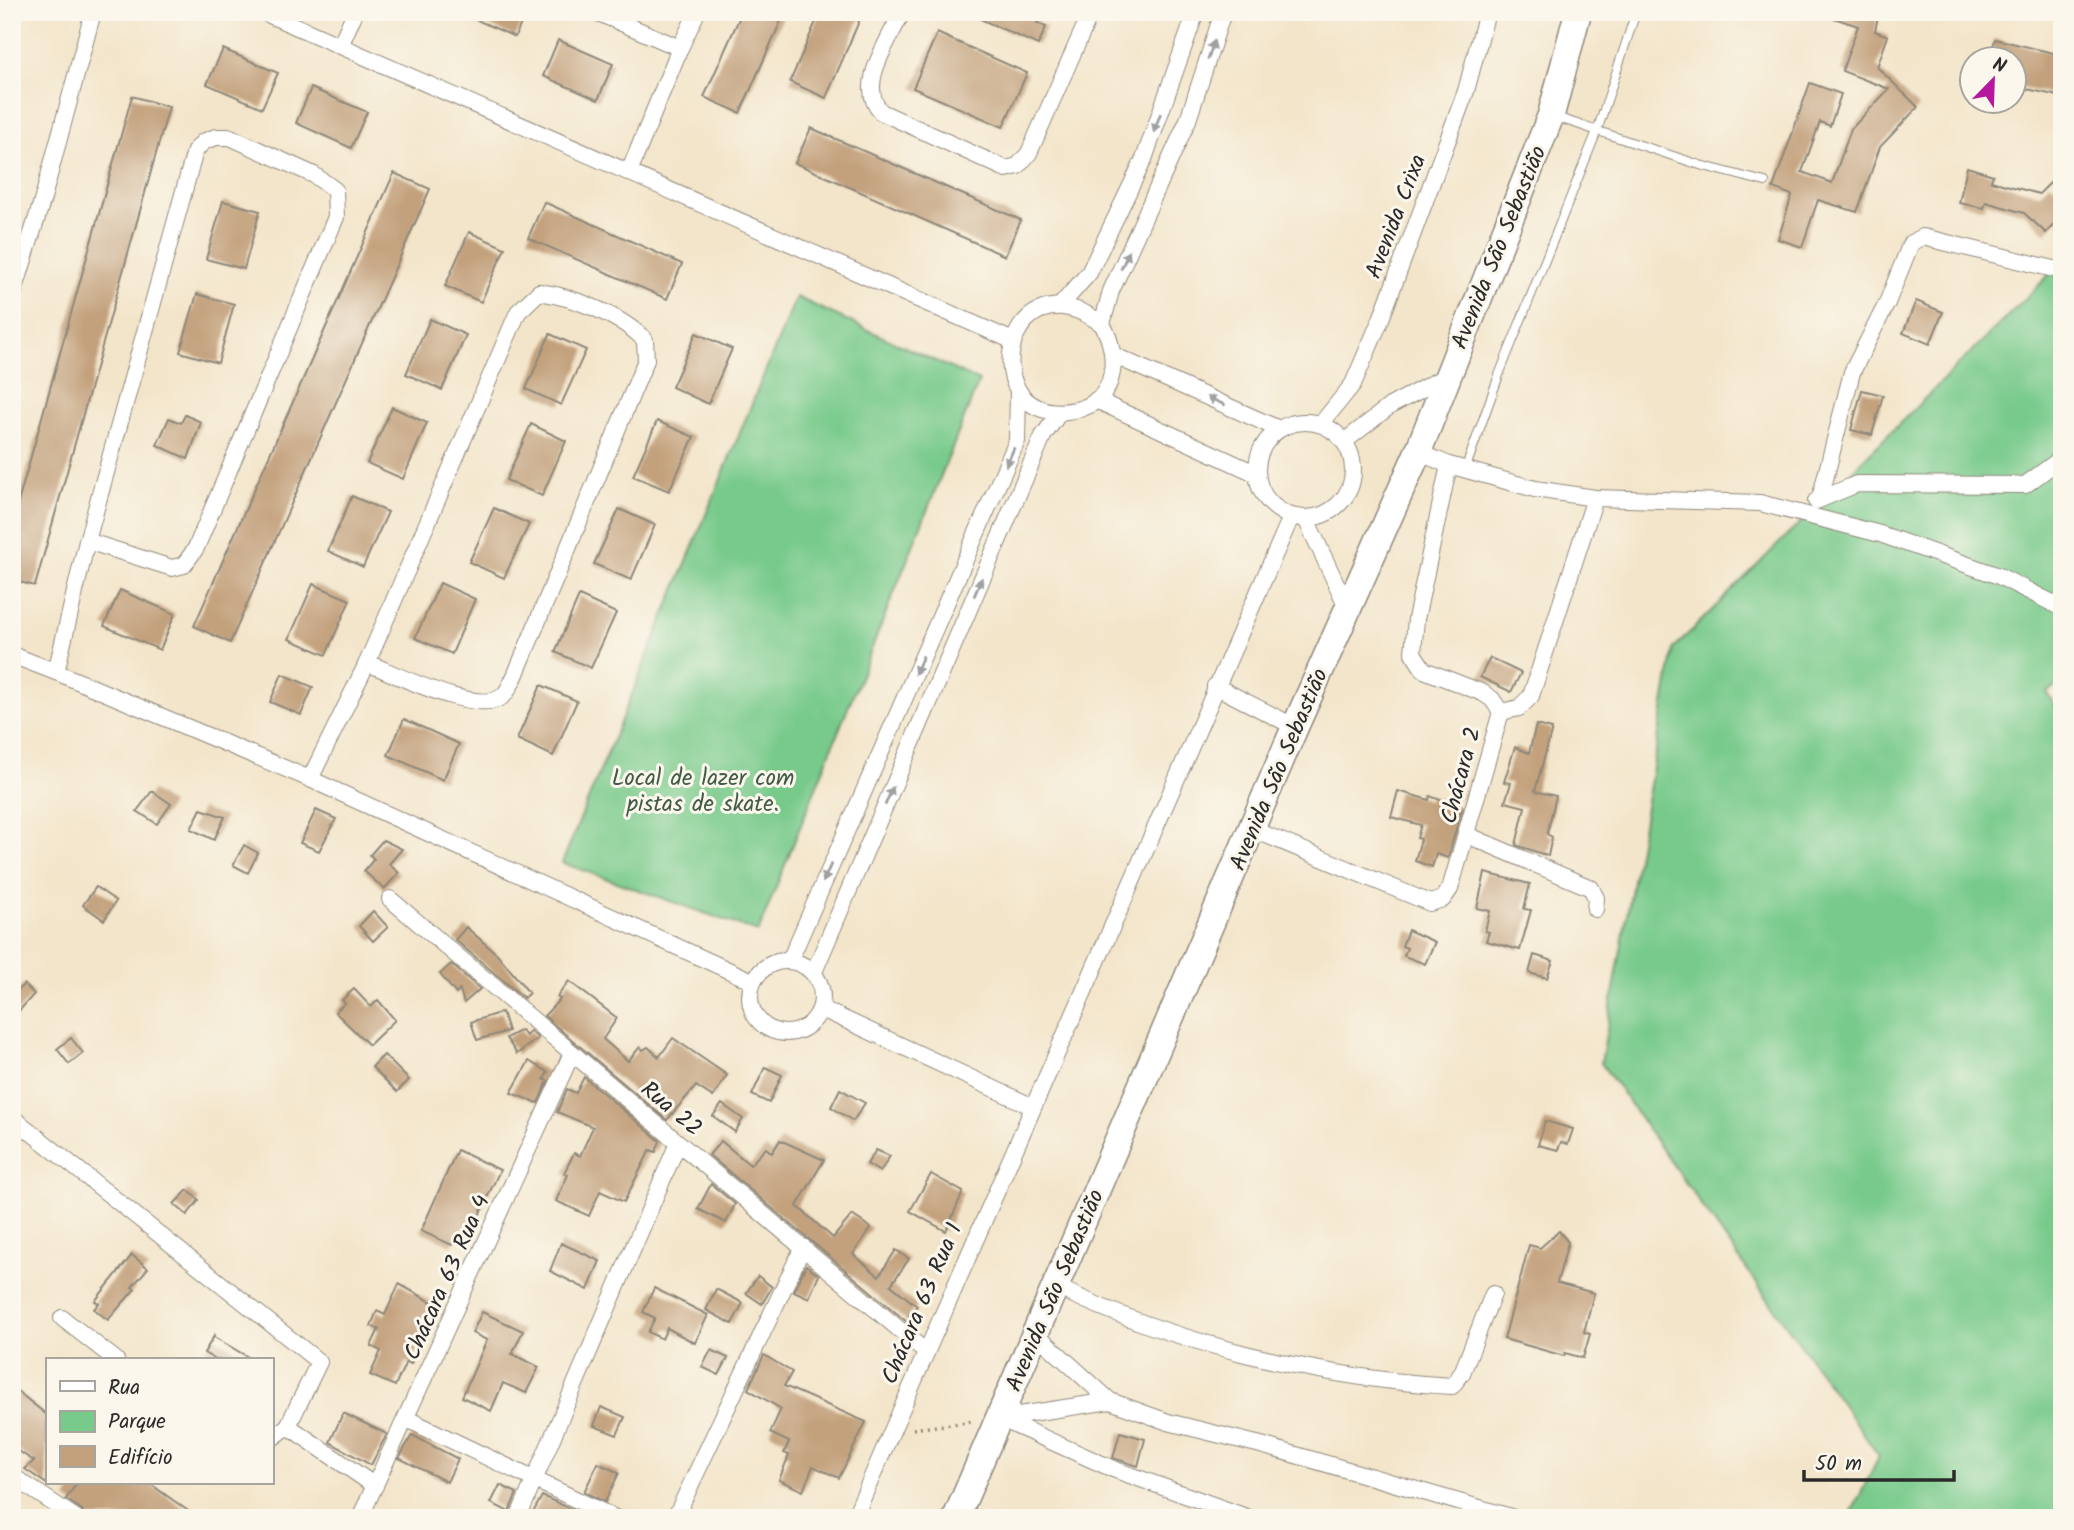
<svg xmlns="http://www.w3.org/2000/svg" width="2074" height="1530" viewBox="0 0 2074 1530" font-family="Kalam,sans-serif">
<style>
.green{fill:#78ca8b;stroke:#527a5b;stroke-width:2}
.building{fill:#c3a17d}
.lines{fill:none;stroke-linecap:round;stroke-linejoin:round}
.lane-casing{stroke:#8f887a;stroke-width:10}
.street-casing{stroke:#8f887a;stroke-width:18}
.primary-casing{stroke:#8f887a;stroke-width:29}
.path{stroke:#8f887a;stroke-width:3.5;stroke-dasharray:2 5;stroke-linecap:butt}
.lane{stroke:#fff;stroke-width:8}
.street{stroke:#fff;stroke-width:16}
.primary{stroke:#fff;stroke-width:26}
.oneway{fill:#a0a0a0}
.labels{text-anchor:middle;stroke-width:6;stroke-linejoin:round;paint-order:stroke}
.street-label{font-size:23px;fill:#2b2b2b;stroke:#fbf7ec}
.park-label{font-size:23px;fill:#425b48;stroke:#fbf7ec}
</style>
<rect width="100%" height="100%" fill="#fbf7ec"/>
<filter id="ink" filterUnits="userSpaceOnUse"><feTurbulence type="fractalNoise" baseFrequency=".0143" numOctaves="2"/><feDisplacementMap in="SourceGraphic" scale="14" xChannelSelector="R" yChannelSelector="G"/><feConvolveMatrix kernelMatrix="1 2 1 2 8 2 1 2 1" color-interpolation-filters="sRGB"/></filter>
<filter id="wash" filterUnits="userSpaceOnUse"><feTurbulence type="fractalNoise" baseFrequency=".00686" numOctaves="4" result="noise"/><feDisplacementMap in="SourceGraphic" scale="28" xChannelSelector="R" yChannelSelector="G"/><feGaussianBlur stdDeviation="1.57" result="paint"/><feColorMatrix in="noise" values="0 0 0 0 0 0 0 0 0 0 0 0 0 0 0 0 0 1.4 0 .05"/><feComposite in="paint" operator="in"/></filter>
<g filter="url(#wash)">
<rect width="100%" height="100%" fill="#f3e5ca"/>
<g class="green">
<path d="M2062,262V683L2046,692L2062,716V1518H1849L1879,1456L1601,1063L1674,648Z"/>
<path d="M796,297L979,381L758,932L562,863Z"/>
</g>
<g id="blocks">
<g class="building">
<path d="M459,12H508L523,19L515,37Z"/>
<path d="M742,12H785L740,113L704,97Z"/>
<path d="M820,12H863L826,98L790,82Z"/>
<path d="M965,12H1036L1034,17L1039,19L1037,23L1046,27L1038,45Z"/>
<path d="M1825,12H1879L1875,31L1888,36L1877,67L1918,107L1880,147L1857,212L1818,200L1802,247L1778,239L1792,195L1773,188L1810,83L1841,94L1830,126L1820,122L1802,172L1832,183L1851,129L1889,89L1842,71L1858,26L1825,15Z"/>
<path d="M937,33L1027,73L1003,127L913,88Z"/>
<path d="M1995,39L2062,55L2058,96L2014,86V60H1990Z"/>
<path d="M558,40L613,64L598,100L543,76Z"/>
<path d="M223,49L278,73L262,108L207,84Z"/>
<path d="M311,88L367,112L351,148L296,123Z"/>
<path d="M132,96L169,107L35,586L12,580V557L18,539L12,537V524Z"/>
<path d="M811,128L1021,220L1005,256L795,163Z"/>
<path d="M1967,167L1993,175L1991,181L2039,194L2050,183L2062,194V216L2046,233L2024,213L1986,202L1984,208L1959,203Z"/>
<path d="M394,173L430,189L230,643L194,626Z"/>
<path d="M223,201L260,211L244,269L206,259Z"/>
<path d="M544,202L682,264L667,299L528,238Z"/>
<path d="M469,232L505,248L481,302L445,286Z"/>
<path d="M197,294L234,304L218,363L180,352Z"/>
<path d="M1916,301L1943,312L1930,344L1903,333Z"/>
<path d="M430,319L466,335L442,390L406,374Z"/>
<path d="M696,333L732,349L708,404L672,387Z"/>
<path d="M550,334L586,350L561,405L526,389Z"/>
<path d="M1862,390L1883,395L1872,435L1851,430Z"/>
<path d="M392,407L427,423L403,479L367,463Z"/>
<path d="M185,415L201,422L188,459L157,445L169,418L181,423Z"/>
<path d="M657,421L694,437L669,491L633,476Z"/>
<path d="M531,424L566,441L542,496L506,480Z"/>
<path d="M352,496L388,512L363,567L328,551Z"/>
<path d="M494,508L529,524L504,578L469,562Z"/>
<path d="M619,509L655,525L631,580L594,564Z"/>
<path d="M440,583L475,599L452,654L415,638Z"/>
<path d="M313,584L350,600L326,655L289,639Z"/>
<path d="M120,590L175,614L160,650L104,626Z"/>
<path d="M579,596L616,613L591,668L555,652Z"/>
<path d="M1490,658L1521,673L1511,692L1480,677Z"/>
<path d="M282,674L313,687L301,715L270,702Z"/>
<path d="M541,685L577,701L553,756L517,739Z"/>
<path d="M404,719L459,744L443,780L388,755Z"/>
<path d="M1536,725L1552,729L1535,791L1556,796L1547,834L1552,837L1548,856L1516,845L1525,807L1505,802L1511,783L1504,782L1515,747L1529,753Z"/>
<path d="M152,791L171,804L157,824L137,811Z"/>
<path d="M1398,791L1429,800L1430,796L1462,808L1448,858L1436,854L1432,867L1415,861L1421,839L1417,838L1421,825L1391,817Z"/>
<path d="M201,809L225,817L214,840L191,829Z"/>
<path d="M316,810L336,819L319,851L300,843Z"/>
<path d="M383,840L402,849L389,864L399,873L384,889L364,871L374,859L370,855Z"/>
<path d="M244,845L258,853L248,873L233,865Z"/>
<path d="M1485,873L1530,884L1524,909L1531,910L1520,950L1486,941L1489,932L1485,931L1490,911L1477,908Z"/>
<path d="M96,887L116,901L104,920L83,905Z"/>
<path d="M373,911L388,927L373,941L359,926Z"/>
<path d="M466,927L498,955L529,993L524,998L455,940Z"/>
<path d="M1408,930L1435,942L1425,964L1404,956L1407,948L1402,946Z"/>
<path d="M1534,955L1553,961L1547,978L1529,973Z"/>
<path d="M451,964L480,989L464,1003L460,990L456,994L440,974Z"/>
<path d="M569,981L617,1018L603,1039L628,1061L640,1047L643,1050L648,1047L659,1057L673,1038L727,1075L713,1097L696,1086L667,1120L544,1016L560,999L557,997Z"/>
<path d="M24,984L34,994L12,1019V996Z"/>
<path d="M354,989L371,1007L378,1000L395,1020L369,1045L335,1012L345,1003L342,1000Z"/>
<path d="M502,1012L508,1031L477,1040L471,1022Z"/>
<path d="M521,1030L526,1036L530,1031L538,1038L517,1054L506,1038Z"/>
<path d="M71,1038L83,1053L69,1064L57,1049Z"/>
<path d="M384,1055L409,1080L397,1092L372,1067Z"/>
<path d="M529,1061L548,1072L544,1079L548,1081L538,1103L511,1093Z"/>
<path d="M765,1067L782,1075L769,1103L752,1095Z"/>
<path d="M584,1077L660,1141L656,1152L650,1150L624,1202L600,1191L589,1216L556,1201L568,1175L564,1173L574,1153L580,1156L593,1127L557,1112L567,1089L576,1093Z"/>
<path d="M840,1089L865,1103L853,1121L831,1107Z"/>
<path d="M722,1104L743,1119L735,1132L713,1116Z"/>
<path d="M1545,1121L1573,1129L1568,1144L1561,1142L1558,1150L1538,1145Z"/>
<path d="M780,1140L824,1160L797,1206L833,1238L852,1215L871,1228L853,1254L879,1276L896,1250L909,1259L891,1285L917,1306L910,1313L907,1322L709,1155L721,1141L750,1165L766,1148L772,1153Z"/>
<path d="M457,1150L500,1170L471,1233L465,1230L460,1241L455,1239L452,1245L421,1231Z"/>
<path d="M876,1150L890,1156L880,1172L867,1164Z"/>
<path d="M931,1174L963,1192L946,1231L910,1211Z"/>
<path d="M711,1184L735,1204L726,1223L698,1209Z"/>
<path d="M188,1190L199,1200L187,1215L174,1204Z"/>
<path d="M1559,1231L1568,1242L1557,1283L1594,1293L1584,1332L1590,1334L1583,1358L1565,1353L1564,1356L1504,1339L1529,1245L1540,1248Z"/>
<path d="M561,1243L600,1261L588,1290L550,1271Z"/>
<path d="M132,1255L148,1268L132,1287L135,1289L108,1320L94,1309L99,1303L95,1301Z"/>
<path d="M806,1265L819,1275L809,1298L794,1291Z"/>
<path d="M758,1276L772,1287L762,1304L746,1293Z"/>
<path d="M399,1284L437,1305L411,1364L406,1362L395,1386L370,1375L381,1351L371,1346L379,1329L371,1326L377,1311L385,1315Z"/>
<path d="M654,1288L708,1315L695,1343L667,1328L662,1339L648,1332L655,1318L643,1312Z"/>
<path d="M716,1289L743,1303L732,1324L706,1310Z"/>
<path d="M482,1312L523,1331L512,1354L539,1367L526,1393L503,1383L491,1411L462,1397L487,1340L472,1333Z"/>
<path d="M214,1336V1337L253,1360H216L204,1353Z"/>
<path d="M711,1350L728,1358L719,1375L702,1367Z"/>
<path d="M764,1355L792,1372L784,1386L866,1422L839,1478L813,1466L803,1491L779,1480L789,1455L784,1453L789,1442L770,1433L781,1409L748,1389Z"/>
<path d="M12,1387L47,1415V1484L25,1469L34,1461L12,1447Z"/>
<path d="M601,1407L625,1417L617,1435L594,1426Z"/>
<path d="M343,1413L387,1434L371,1465L330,1442Z"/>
<path d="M1120,1432L1145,1439L1138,1466L1113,1458Z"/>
<path d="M412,1435L458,1459L447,1482L399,1458Z"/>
<path d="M598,1463L619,1473L605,1502L584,1492Z"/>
<path d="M77,1483H149L198,1518H86L82,1510L66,1499Z"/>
<path d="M500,1485L517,1493L509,1512L491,1503Z"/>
<path d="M542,1496L569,1508L590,1518H530Z"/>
</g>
</g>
</g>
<g filter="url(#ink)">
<use href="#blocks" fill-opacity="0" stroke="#8f887a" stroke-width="2"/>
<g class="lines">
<defs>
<g id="lane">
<path d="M1553,116L1700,165L1765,182"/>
<path d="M1465,470L1499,375L1597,131L1636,12"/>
</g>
<g id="street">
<path d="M263,12L1011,340"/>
<path d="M596,12L680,48L697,12"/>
<path d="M902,12C889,41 856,85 881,112L1006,169L1018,166L1029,153L1091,12"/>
<path d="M340,46L355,12"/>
<path d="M216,137H230L314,175L335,190L336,217L196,548L184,565L172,568L87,541L195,151L203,142Z"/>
<path d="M629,172L680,48"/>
<path d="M539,292C574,297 620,315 645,340L646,360L515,676C512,681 509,690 504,695C481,718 394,673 367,663L518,312Z"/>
<path d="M12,298L43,198L93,12"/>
<path d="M1060,306L1089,273L1144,159L1196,12"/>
<path d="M1102,324C1002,252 971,430 1075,410C1118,402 1120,354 1102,324L1111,291L1188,120L1223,12"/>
<path d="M1115,356L1279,429"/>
<path d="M1096,400L1257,474"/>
<circle cx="1305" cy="470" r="48"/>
<path d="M1321,424L1353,384L1381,319L1466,91L1487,12"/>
<path d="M1345,441L1390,406L1446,376"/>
<path d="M1418,452L1449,465L1535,489L1595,498L1760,503L1880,534L1999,576L2062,608"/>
<path d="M1820,499L1852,372L1887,303L1911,243L1923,237L2062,271"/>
<path d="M1816,501L1857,484L2025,485L2062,458"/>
<path d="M1306,519L1348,609"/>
<path d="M87,541L56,672L310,779L752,981"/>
<path d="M12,655L56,672"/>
<path d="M1215,686L1295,727"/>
<path d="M1501,712L1519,708L1531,696L1595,498"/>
<path d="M310,779L367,663"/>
<path d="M1252,829L1430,903L1443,899L1450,889L1501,712L1492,699L1483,693L1424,670L1413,653L1416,619L1449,465"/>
<path d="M1467,835L1591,888L1596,898L1595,909"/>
<path d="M390,899L926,1352"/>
<path d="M790,960L1017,441L1018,390"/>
<circle cx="786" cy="997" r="36"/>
<path d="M814,972L1043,436L1060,412"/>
<path d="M822,1009L1031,1106"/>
<path d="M12,1117L319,1362L288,1426L271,1439"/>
<path d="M1055,1286C1170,1343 1324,1379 1452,1386L1462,1373L1493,1294"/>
<path d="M62,1318L116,1360"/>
<path d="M1035,1333L1110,1401L1168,1422L1261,1445L1514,1518"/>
<path d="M999,1418L1113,1469L1249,1518"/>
<path d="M999,1418L1110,1401"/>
<path d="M407,1419L615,1518"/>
<path d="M288,1426L375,1486"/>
<path d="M12,1476L76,1518"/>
<path d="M360,1518L572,1053"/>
<path d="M518,1518L678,1143"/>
<path d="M675,1518L803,1247"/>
<path d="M854,1518L1291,517"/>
</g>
<path id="primary" d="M956,1518L1295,727L1418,452L1551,115L1578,12"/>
</defs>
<use href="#lane" class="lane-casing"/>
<use href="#street" class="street-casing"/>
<use href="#primary" class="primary-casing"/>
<path class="path" d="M913,1429L975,1421"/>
<use href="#lane" class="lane"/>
<use href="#street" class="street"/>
<use href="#primary" class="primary"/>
</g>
<defs><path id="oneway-solid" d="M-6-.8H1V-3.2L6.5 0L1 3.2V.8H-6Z" transform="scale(1.75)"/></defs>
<g class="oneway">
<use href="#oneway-solid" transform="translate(1211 50) rotate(-72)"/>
<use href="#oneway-solid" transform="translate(1157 123) rotate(110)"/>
<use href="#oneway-solid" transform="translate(1125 260) rotate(-66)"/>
<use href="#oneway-solid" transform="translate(1216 401) rotate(-156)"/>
<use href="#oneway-solid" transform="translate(1010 457) rotate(114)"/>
<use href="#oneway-solid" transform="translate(978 587) rotate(-67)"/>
<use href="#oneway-solid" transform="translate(919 665) rotate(114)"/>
<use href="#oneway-solid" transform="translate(889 796) rotate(-67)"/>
<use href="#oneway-solid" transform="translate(827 873) rotate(114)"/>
</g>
</g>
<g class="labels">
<g class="street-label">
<text transform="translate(1395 216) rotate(-69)" y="8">Avenida Crixa</text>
<text transform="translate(1498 247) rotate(-68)" y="8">Avenida São Sebastião</text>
<text transform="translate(1278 769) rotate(-67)" y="8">Avenida São Sebastião</text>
<text transform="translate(1460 775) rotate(-75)" y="8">Chácara 2</text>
<text transform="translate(672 1108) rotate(40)" y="8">Rua 22</text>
<text transform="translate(446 1277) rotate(-66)" y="8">Chácara 63 Rua 4</text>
<text transform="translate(1054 1290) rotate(-67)" y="8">Avenida São Sebastião</text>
<text transform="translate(921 1303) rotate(-67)" y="8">Chácara 63 Rua 1</text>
</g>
<g class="park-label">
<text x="703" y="785">Local de lazer com<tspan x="703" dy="26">pistas de skate.</tspan></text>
</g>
</g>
<rect width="2074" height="1530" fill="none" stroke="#fbf7ec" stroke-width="42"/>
<rect x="46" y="1358" width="228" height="126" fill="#fbf7ec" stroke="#a8a59f" stroke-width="2"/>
<rect x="60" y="1381" width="35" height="10" fill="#ffffff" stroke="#a8a59f" stroke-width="2"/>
<text x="108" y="1394" font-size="21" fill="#2b2b2b">Rua</text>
<rect x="60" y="1411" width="35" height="21" fill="#78ca8b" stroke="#a8a59f" stroke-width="2"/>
<text x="108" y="1428" font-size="21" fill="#2b2b2b">Parque</text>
<rect x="60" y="1446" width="35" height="21" fill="#c3a17d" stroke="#a8a59f" stroke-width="2"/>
<text x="108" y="1464" font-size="21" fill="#2b2b2b">Edifício</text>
<g transform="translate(1993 80) rotate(23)"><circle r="33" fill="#fbf7ec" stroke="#a8a59f" stroke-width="2"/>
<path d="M0-5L12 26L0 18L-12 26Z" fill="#b5179e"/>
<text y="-10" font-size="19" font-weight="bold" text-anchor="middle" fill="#2b2b2b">N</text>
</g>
<path d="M1804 1470v10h150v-10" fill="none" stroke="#2b2b2b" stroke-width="3.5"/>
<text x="1815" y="1470" font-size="21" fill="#2b2b2b" stroke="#fbf7ec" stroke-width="5" paint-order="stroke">50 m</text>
</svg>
